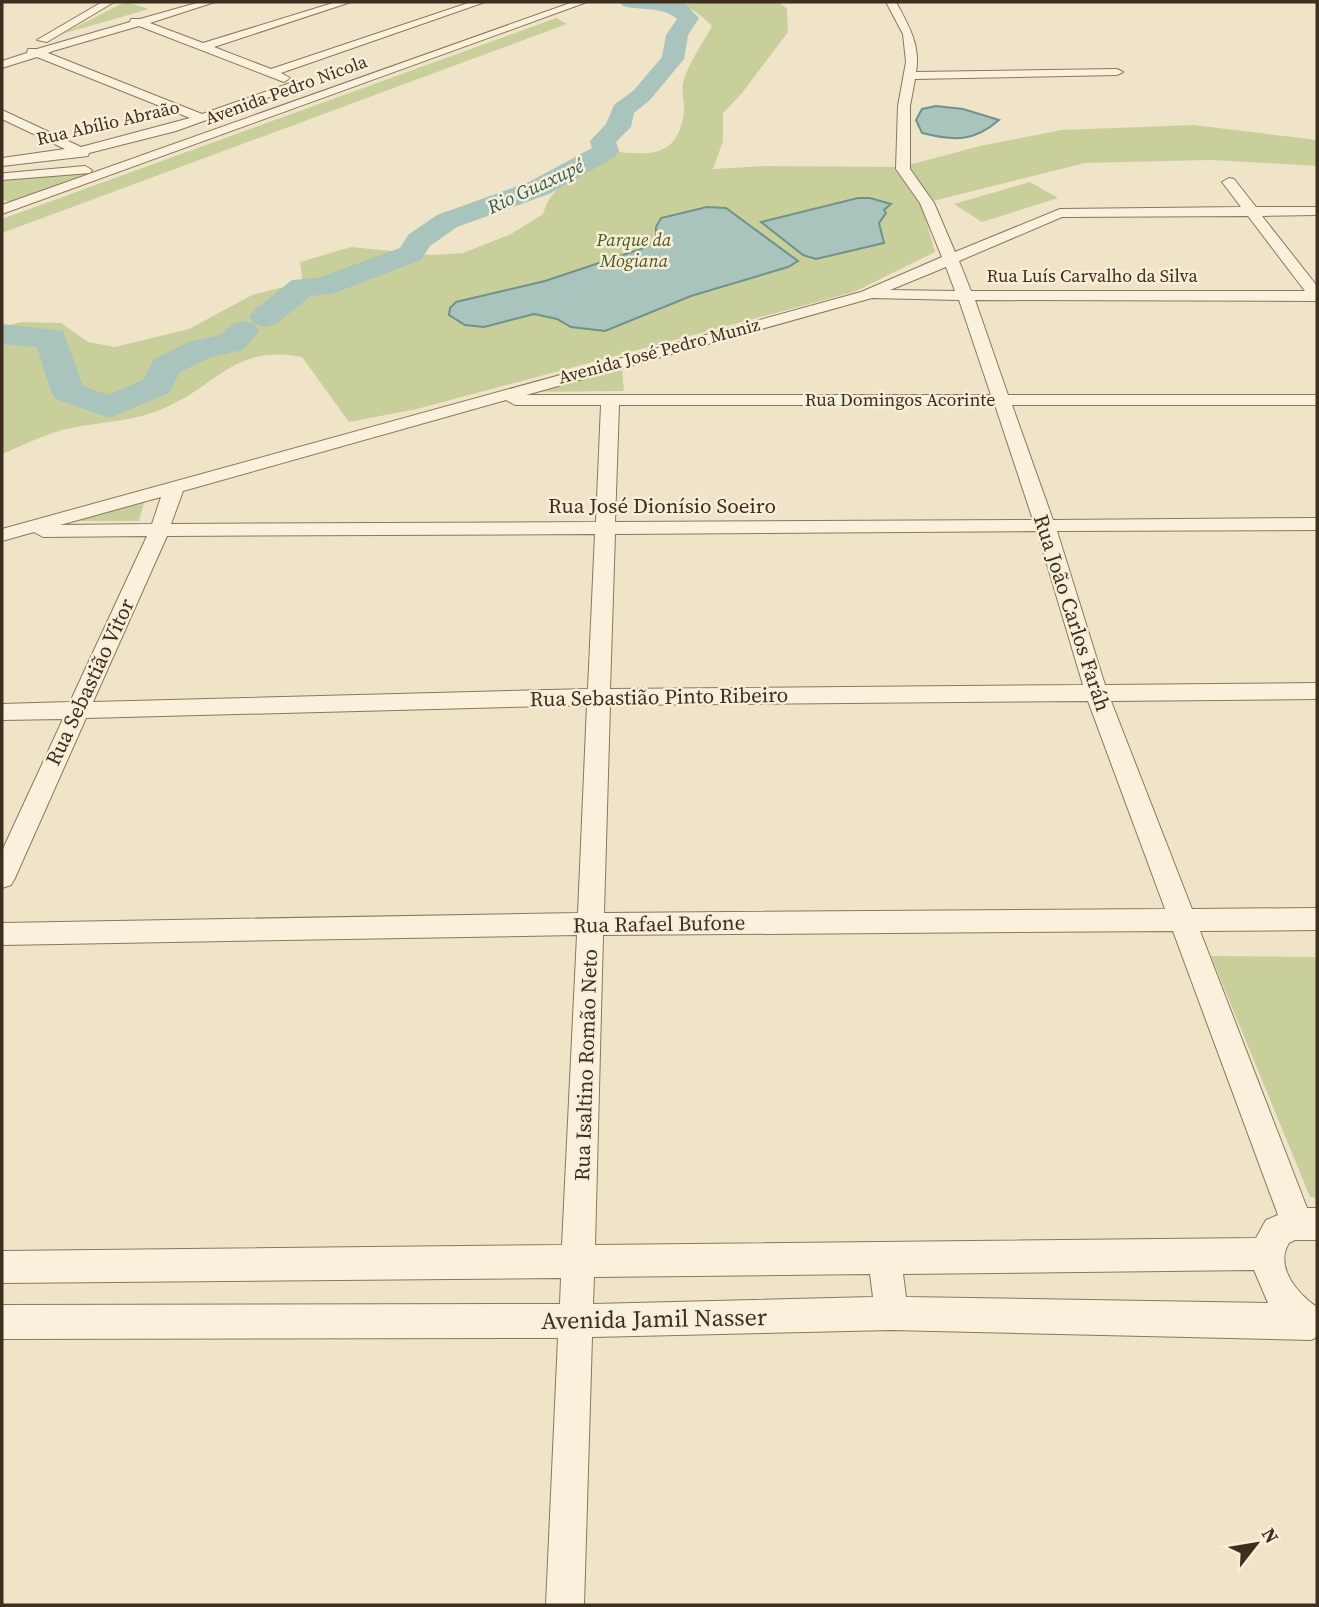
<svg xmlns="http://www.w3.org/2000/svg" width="1319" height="1607" viewBox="0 0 1319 1607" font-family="'Source Serif 4',serif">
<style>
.green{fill:#c9cf9b}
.water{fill:#a9c4bc;stroke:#6f938a;stroke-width:2}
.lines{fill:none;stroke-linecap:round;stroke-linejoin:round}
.river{fill:#a9c4bc;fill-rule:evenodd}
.street-casing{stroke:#8d765c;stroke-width:2}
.street{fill:#faf1dc;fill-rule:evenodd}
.labels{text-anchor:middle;stroke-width:5;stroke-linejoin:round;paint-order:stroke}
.far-street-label{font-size:18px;fill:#3d2e20;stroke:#f7eed8}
.far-park-label{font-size:18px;font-style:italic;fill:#4d5a26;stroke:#f7eed8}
.far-water-label{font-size:19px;font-style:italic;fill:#2f5d5a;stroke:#f7eed8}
.street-label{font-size:21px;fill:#3d2e20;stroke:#f7eed8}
.near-street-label{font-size:24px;fill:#3d2e20;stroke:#f7eed8}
</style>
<rect width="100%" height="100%" fill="#f0e4c8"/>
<g class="green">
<path d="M125,2L149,9L62,34Z"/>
<path d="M667,2H779L787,9L788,32L742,93L723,113V141L713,169L766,166L901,167L980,146L1061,130L1194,125L1317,140V166L1211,160L1085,163L921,204L935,252L854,292L417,409L349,422L302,357C232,343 215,390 157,411C126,423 93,422 62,430C42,436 21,446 2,454V327L21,322L61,323L88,342L115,347L189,329L252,295L279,288L303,287L300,262L351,247L432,255L463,253L511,234L543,214C554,177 585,177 606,151C646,154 677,162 684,112C685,103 681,93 683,84C685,69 704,41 712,26C697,11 687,5 667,2Z"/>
<path d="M556,18L567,24L2,233V219Z"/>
<path d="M96,172L13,202L2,200V180Z"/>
<path d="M1030,182L1058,198L982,222L954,204Z"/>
<path d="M622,368L624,391L525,392Z"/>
<path d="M145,499L139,521H66Z"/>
<path d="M1211,956L1317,957V1198L1310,1197Z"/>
</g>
<g class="water">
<path d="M936,106L963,109L999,120C974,142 954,141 922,133L916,120L922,109Z"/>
<path d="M858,198H870L891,204L884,210L886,213L879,223L884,243L816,259L803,255L761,222Z"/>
<path d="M707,207L726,208L798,261L788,267L691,296L605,331L571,327L557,319L534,314L484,327L465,325L449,315L450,308L456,302L545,281L647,247L656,238V227L661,218Z"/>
</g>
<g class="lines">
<g class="river">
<path d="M620,2H683L699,18L688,35L684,59L650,100L634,113L631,127L616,142L619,151L615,157L549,194L457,227L430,246L421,260L332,294L311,296L276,324L265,327L254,324L249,317L254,310L292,280L318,278L400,248L408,235L437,215L529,182L592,148L590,141L606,124L614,105L634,90L662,57L666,35L677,19C663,6 641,11 623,6Z"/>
<path d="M243,321L254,324L259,331L243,350L211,357L180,372L169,393L109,418L56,399L51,392L37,347L2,344V324L63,331L83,386L108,395L143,380L154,359L189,342L220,335L232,324Z"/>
</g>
<defs>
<g id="street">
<path d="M102,2H114L47,42L37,40Z"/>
<path d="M200,2H215L150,23L203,43L336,2H351L214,47L271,69L471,2H485L281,73L290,78L284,82L139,26L53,51L48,53L202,114L296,81L306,84L176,131L89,153L88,156L2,166V158L65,149L2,119V110L81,147L190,118L37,57L2,68V61L27,53L28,49H37L130,22L131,19H140Z"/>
<path d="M573,2H587L2,214V205Z"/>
<path d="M886,2H896C908,24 921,46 916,72L1117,69L1123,72L1117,75L915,79L910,106V169L934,203L955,252L1060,209L1241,207L1222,182L1229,178L1234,179L1256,207H1317V215L1262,216L1317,286V301L975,300L1008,395H1317V405H1012L1053,520L1317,518V530L1057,531L1105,685L1317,683V699L1111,701L1192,909L1317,908V930L1200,931L1307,1208H1317V1240H1295L1289,1243C1274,1267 1298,1294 1317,1307V1337L1311,1340L891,1330L592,1337L584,1605H546L558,1338L2,1339V1305L560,1304L561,1278L2,1283V1251L562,1245L577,935L2,945V923L578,913L587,705L86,718L15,878L11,885L2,888V851L63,719L2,720V704L70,702L147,536L43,537L34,532L2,541V529L861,292L942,257L920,203L896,169L898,106L906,62L903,34ZM1248,216L1305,291H971L959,261L1062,217ZM946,267L955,291L890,290ZM872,298L959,300L991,395H526ZM506,400L515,405H601L596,522L171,524L183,491ZM619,405H995L1033,520L615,522ZM161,497L152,524L60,525ZM1037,531L1083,685L610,689L615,534ZM595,534L588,689L93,702L167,536ZM1088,701L1165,909L604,913L610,705ZM1173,931L1278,1215L1266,1220L1256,1238L595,1245L603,935ZM1254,1270L1268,1303L906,1297L903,1274ZM870,1274L873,1297L593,1304L594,1277Z"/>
<path d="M85,166L92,170L90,173L2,180V174L6,173Z"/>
</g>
</defs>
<use href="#street" class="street-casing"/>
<use href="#street" class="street"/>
</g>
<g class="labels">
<g class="far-street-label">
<text transform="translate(286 90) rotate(-20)" y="6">Avenida Pedro Nicola</text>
<text transform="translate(108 123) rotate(-13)" y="6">Rua Abílio Abraão</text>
<text x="1092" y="282">Rua Luís Carvalho da Silva</text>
<text transform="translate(659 351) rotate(-15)" y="6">Avenida José Pedro Muniz</text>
<text x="900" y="406">Rua Domingos Acorinte</text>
</g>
<g class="far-park-label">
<text x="634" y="246">Parque da<tspan x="634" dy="21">Mogiana</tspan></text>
</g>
<g class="far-water-label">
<text transform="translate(535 186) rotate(-25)" y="7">Rio Guaxupé</text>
</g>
<g class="street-label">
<text x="662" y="513">Rua José Dionísio Soeiro</text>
<text transform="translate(1072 613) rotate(72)" y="7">Rua João Carlos Faráh</text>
<text transform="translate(90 682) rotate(-65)" y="7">Rua Sebastião Vitor</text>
<text transform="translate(659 697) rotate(-1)" y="7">Rua Sebastião Pinto Ribeiro</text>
<text transform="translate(659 924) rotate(-1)" y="7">Rua Rafael Bufone</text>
<text transform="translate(586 1065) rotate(-88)" y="7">Rua Isaltino Romão Neto</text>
</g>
<g class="near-street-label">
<text transform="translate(654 1319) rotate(-1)" y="8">Avenida Jamil Nasser</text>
</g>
</g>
<rect width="1319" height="1607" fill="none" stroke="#3d2e20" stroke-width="7"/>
<g transform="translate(1256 1544) rotate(59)" stroke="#f7eed8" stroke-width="5" paint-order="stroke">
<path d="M0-5L12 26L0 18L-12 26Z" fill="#3d2e20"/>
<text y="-10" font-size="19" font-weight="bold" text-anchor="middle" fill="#3d2e20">N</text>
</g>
</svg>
